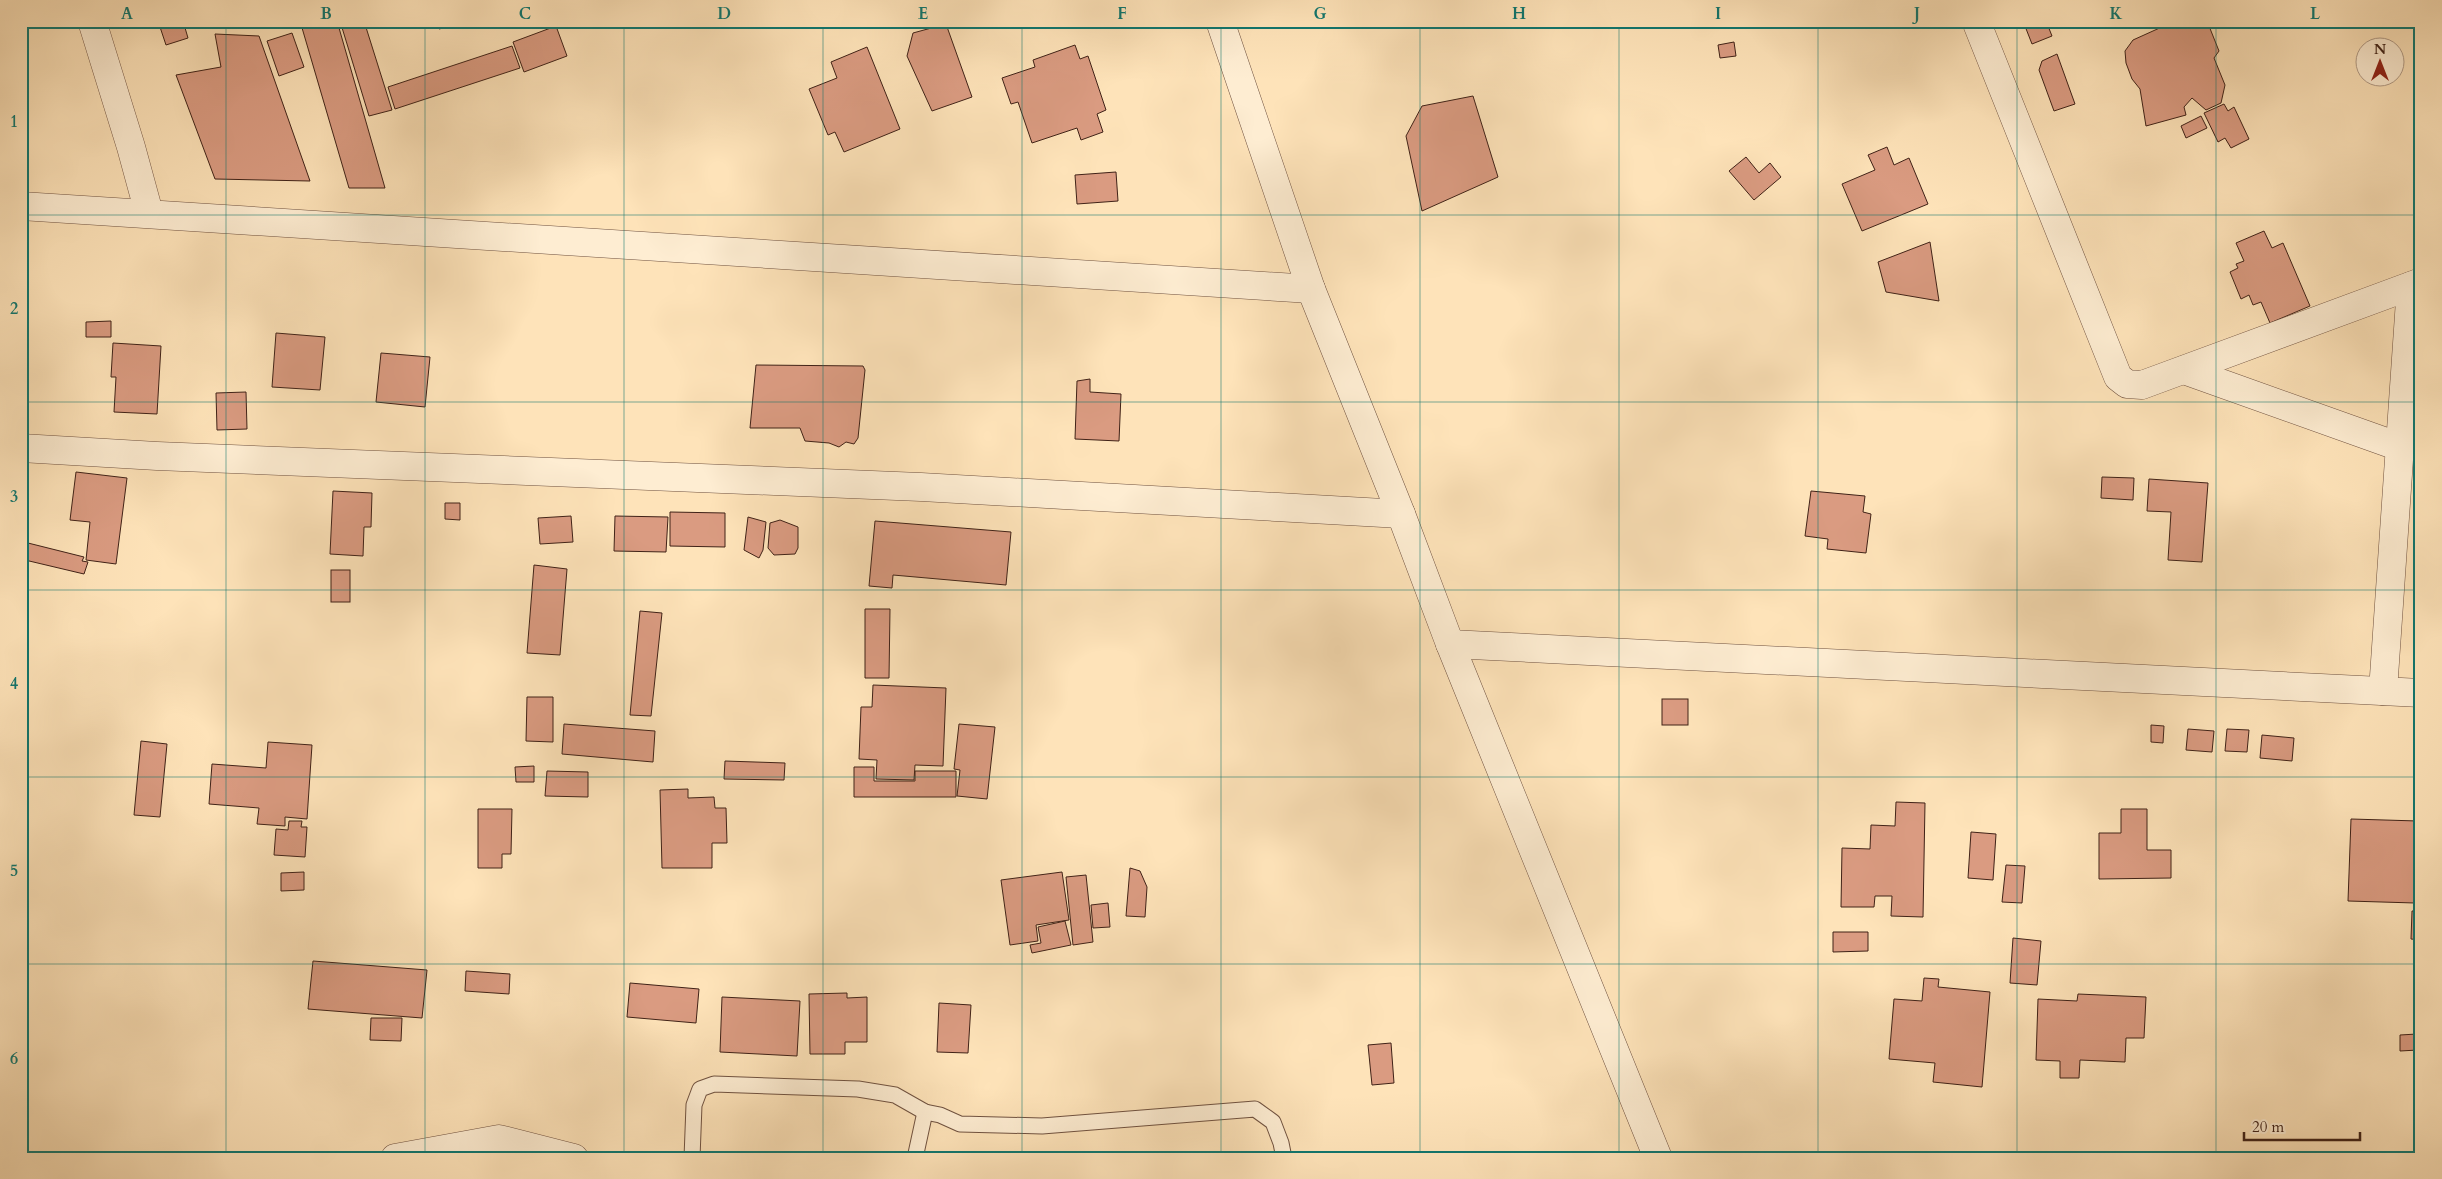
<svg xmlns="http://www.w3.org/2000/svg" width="2442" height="1179" viewBox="0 0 2442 1179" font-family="Cardo,serif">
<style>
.building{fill:#da9b81;stroke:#402217}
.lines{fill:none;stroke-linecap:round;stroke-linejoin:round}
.lane-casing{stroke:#705240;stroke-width:17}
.street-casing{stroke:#705240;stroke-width:29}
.lane{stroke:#feedd2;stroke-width:15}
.street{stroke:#feedd2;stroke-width:28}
.grid{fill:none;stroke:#0f766e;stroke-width:1;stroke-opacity:0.55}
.neatline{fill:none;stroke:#0f766e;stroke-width:2}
.grid-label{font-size:16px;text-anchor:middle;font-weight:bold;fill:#0f766e}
</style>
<rect width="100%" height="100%" fill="#fee3b9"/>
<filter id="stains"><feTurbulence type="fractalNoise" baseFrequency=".004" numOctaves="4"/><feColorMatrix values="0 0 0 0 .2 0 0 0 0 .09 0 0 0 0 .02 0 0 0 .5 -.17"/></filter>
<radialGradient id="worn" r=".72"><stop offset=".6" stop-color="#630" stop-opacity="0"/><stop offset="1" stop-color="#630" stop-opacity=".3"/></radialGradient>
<g class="building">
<path d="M158,21H183L188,38L166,45Z"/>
<path d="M300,21H337L385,188H349Z"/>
<path d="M340,21H364L392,110L369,116Z"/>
<path d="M437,21H455L456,25L439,29Z"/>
<path d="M2023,21H2046L2052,36L2032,44Z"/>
<path d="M2162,21H2207L2219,51L2214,58L2225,85L2221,103L2206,110L2192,98L2184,107L2186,115L2146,126L2140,89L2132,79L2126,63L2125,51L2133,40L2164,26Z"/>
<path d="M946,24L972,97L932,111L907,56L913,33Z"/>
<path d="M556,26L567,56L524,72L513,42Z"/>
<path d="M292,33L304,67L279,76L267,41Z"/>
<path d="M215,34L259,36L310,181L215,179L176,75L221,67Z"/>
<path d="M1734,42L1736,56L1720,58L1718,45Z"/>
<path d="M1075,45L1080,59L1088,56L1106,110L1097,114L1103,132L1081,140L1077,128L1032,143L1018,102L1011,104L1002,78L1035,67L1033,60Z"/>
<path d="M512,46L520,68L395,109L388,87Z"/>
<path d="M867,47L900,129L844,152L835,132L828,135L809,89L837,78L831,62Z"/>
<path d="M2057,54L2075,104L2054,111L2039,70L2042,61Z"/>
<path d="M1473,96L1498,177L1422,211L1406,136L1422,106Z"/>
<path d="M2224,104L2228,111L2234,107L2249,139L2231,148L2225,138L2218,142L2204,113Z"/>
<path d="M2201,116L2207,128L2186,138L2181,126Z"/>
<path d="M1887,147L1894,165L1909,158L1928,204L1862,231L1842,184L1875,170L1868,155Z"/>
<path d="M1746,157L1759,173L1770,163L1781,177L1754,200L1729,171Z"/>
<path d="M1116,172L1118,201L1077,204L1075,175Z"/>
<path d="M2264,231L2272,248L2283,243L2310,306L2270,323L2261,302L2253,305L2249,295L2241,299L2230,272L2238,268L2236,264L2244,261L2236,243Z"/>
<path d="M1930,242L1939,301L1886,292L1878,262Z"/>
<path d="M111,321V337H86V322Z"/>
<path d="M276,333L325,337L320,390L272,387Z"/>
<path d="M113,343L161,346L157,414L114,412L116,377H111Z"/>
<path d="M381,353L430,357L425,407L376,402Z"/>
<path d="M756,365L863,366L865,370L858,438L854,444L846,442L839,447L829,443L805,441L800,428H750Z"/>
<path d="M1090,379V392L1121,394L1119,441L1075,439L1077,381Z"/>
<path d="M246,392L247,429L217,430L216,393Z"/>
<path d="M76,472L127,478L116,564L86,560L90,522L70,520Z"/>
<path d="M2102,477L2134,478L2133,500L2101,498Z"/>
<path d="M2149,479L2208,483L2202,562L2168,560L2171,512L2147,511Z"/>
<path d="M333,491L372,493L371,527H364L363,556L330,554Z"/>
<path d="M1811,491L1865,496L1863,512L1871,514L1866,553L1827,549L1828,539L1805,536Z"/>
<path d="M445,503H460V520L445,519Z"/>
<path d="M670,512L725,513V547L670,546Z"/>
<path d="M571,516L573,542L540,544L538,518Z"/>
<path d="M615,516L668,517L666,552L614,551Z"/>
<path d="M748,517L766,522L763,550L759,558L744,550Z"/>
<path d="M780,520L798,527V548L795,554L774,555L768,548L770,523Z"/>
<path d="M875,521L1011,532L1006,585L893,575L892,588L869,586Z"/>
<path d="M28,543L84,557L82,561L88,562L84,574L25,560Z"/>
<path d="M534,565L567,569L560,655L527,653Z"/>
<rect x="331" y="570" width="19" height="32"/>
<path d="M865,609H890L889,678H865Z"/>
<path d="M640,611L662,613L651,716L630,715Z"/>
<path d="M873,685L946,688L943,766L915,765L914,780L876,779L877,760L859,759L861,707H872Z"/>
<path d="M527,697H553V742L526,741Z"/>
<rect x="1662" y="699" width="26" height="26"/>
<path d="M564,724L655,731L653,762L562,754Z"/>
<path d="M959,724L995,727L987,799L957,796L960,770L954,769Z"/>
<path d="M2151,725L2164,726L2163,743L2151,742Z"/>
<path d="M2188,729L2214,731L2212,752L2186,750Z"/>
<path d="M2227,729L2249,730L2247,752L2225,751Z"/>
<path d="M2262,735L2294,738L2292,761L2260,758Z"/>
<path d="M141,741L167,744L160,817L134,815Z"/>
<path d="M268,742L312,745L307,819L285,817V826L257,824L259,808L209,804L212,764L266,768Z"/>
<path d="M725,761L785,763L784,780L724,779Z"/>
<path d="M534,766V782H516L515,767Z"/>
<path d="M854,767H874V781H915V771H956V797H854Z"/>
<path d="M547,771L588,772V797L545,796Z"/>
<path d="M688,789V798L714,797L715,808H726L727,843H712V868H662L660,790Z"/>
<path d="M1896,802L1925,803L1923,917L1891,916L1892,896H1875L1874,907H1841L1842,848L1870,849L1871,825L1895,826Z"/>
<path d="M478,809H512L511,854H502V868H478Z"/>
<path d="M2121,809H2147V850H2171V878L2099,879V833H2121Z"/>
<path d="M2351,819L2418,821L2415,903L2348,901Z"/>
<path d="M289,821H302L301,827H307L305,857L274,855L276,829L288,830Z"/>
<path d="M1971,832L1996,834L1993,880L1968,878Z"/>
<path d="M2006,865L2025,866L2022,903L2002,902Z"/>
<path d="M1130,868L1140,871L1147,887L1145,917L1126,916Z"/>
<path d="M304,872V890L281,891V873Z"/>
<path d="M1062,872L1069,920L1036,925L1038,941L1010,945L1001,880Z"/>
<path d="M1086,875L1093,942L1073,945L1066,877Z"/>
<path d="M1108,903L1110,927L1093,928L1091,905Z"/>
<path d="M2412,911H2421V940L2411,939Z"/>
<path d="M1065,921L1071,945L1032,953L1030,945L1041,943L1038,927Z"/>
<path d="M1833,932H1868V951L1833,952Z"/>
<path d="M2013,938L2041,941L2037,985L2010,983Z"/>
<path d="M313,961L427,970L422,1018L308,1009Z"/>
<path d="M466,971L510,974L509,994L465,991Z"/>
<path d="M1924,978L1939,979L1938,987L1990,992L1982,1087L1933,1082L1935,1063L1889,1059L1894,999L1922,1001Z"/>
<path d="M630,983L699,989L696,1023L627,1017Z"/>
<path d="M847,993V998L867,997V1042H845V1054H810L809,994Z"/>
<path d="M2078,994L2146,997L2144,1038H2126L2125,1062L2080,1060L2079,1078H2060V1061L2036,1060L2038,999L2077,1001Z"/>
<path d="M722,997L800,1001L797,1056L720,1052Z"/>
<path d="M2417,1000H2421V1027H2416Z"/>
<path d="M939,1003L971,1005L968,1053L937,1052Z"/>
<path d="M371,1018H402L401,1041L370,1040Z"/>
<path d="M2417,1034L2418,1050L2400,1051V1035Z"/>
<path d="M1391,1043L1394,1083L1372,1085L1368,1045Z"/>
</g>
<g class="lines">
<defs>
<g id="lane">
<path d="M692,1158L694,1105L700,1089L714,1084L858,1089L895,1095L925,1112"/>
<path d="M915,1158L925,1112L940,1115L960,1124L1042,1126L1255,1109L1273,1122L1281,1143L1284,1158"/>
</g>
<g id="street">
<path d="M92,21L131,147L149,213"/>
<path d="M1220,21L1311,289L1401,514L1450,644L1658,1158"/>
<path d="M1976,21L2118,377L2127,384L2142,385L2421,282"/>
<path d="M21,206L1311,289"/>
<path d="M2184,370L2400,447"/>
<path d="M21,448L157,456L921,487L1401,514"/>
<path d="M1450,644L2421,693"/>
<path d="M2383,691L2411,286"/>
<path d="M395,1158L499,1139L574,1158"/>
</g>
</defs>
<use href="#lane" class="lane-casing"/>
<use href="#street" class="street-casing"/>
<use href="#lane" class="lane"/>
<use href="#street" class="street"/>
</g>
<path class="grid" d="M226,21V1158M425,21V1158M624,21V1158M823,21V1158M1022,21V1158M1221,21V1158M1420,21V1158M1619,21V1158M1818,21V1158M2017,21V1158M2216,21V1158M21,215H2421M21,402H2421M21,590H2421M21,777H2421M21,964H2421"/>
<rect width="2442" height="1179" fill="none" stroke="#fee3b9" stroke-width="55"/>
<g transform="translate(2380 62)"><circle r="24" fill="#feedd2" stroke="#b29c87"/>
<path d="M0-4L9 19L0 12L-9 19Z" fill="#8f2418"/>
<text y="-8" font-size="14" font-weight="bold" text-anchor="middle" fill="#402217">N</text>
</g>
<path d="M2244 1132v8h116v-8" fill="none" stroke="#402217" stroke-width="2.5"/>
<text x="2252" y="1132" font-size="15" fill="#402217" stroke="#feedd2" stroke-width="4" paint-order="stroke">20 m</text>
<rect x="28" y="28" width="2386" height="1124" class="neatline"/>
<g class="grid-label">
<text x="127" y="19">A</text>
<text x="326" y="19">B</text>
<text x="525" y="19">C</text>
<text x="724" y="19">D</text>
<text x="923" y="19">E</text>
<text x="1122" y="19">F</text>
<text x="1320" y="19">G</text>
<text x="1519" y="19">H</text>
<text x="1718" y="19">I</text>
<text x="1917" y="19">J</text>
<text x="2116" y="19">K</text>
<text x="2315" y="19">L</text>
<text x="14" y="127">1</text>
<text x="14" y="314">2</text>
<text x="14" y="502">3</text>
<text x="14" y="689">4</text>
<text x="14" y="876">5</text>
<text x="14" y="1064">6</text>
</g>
<rect width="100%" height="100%" filter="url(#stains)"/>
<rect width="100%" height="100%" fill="url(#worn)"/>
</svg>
